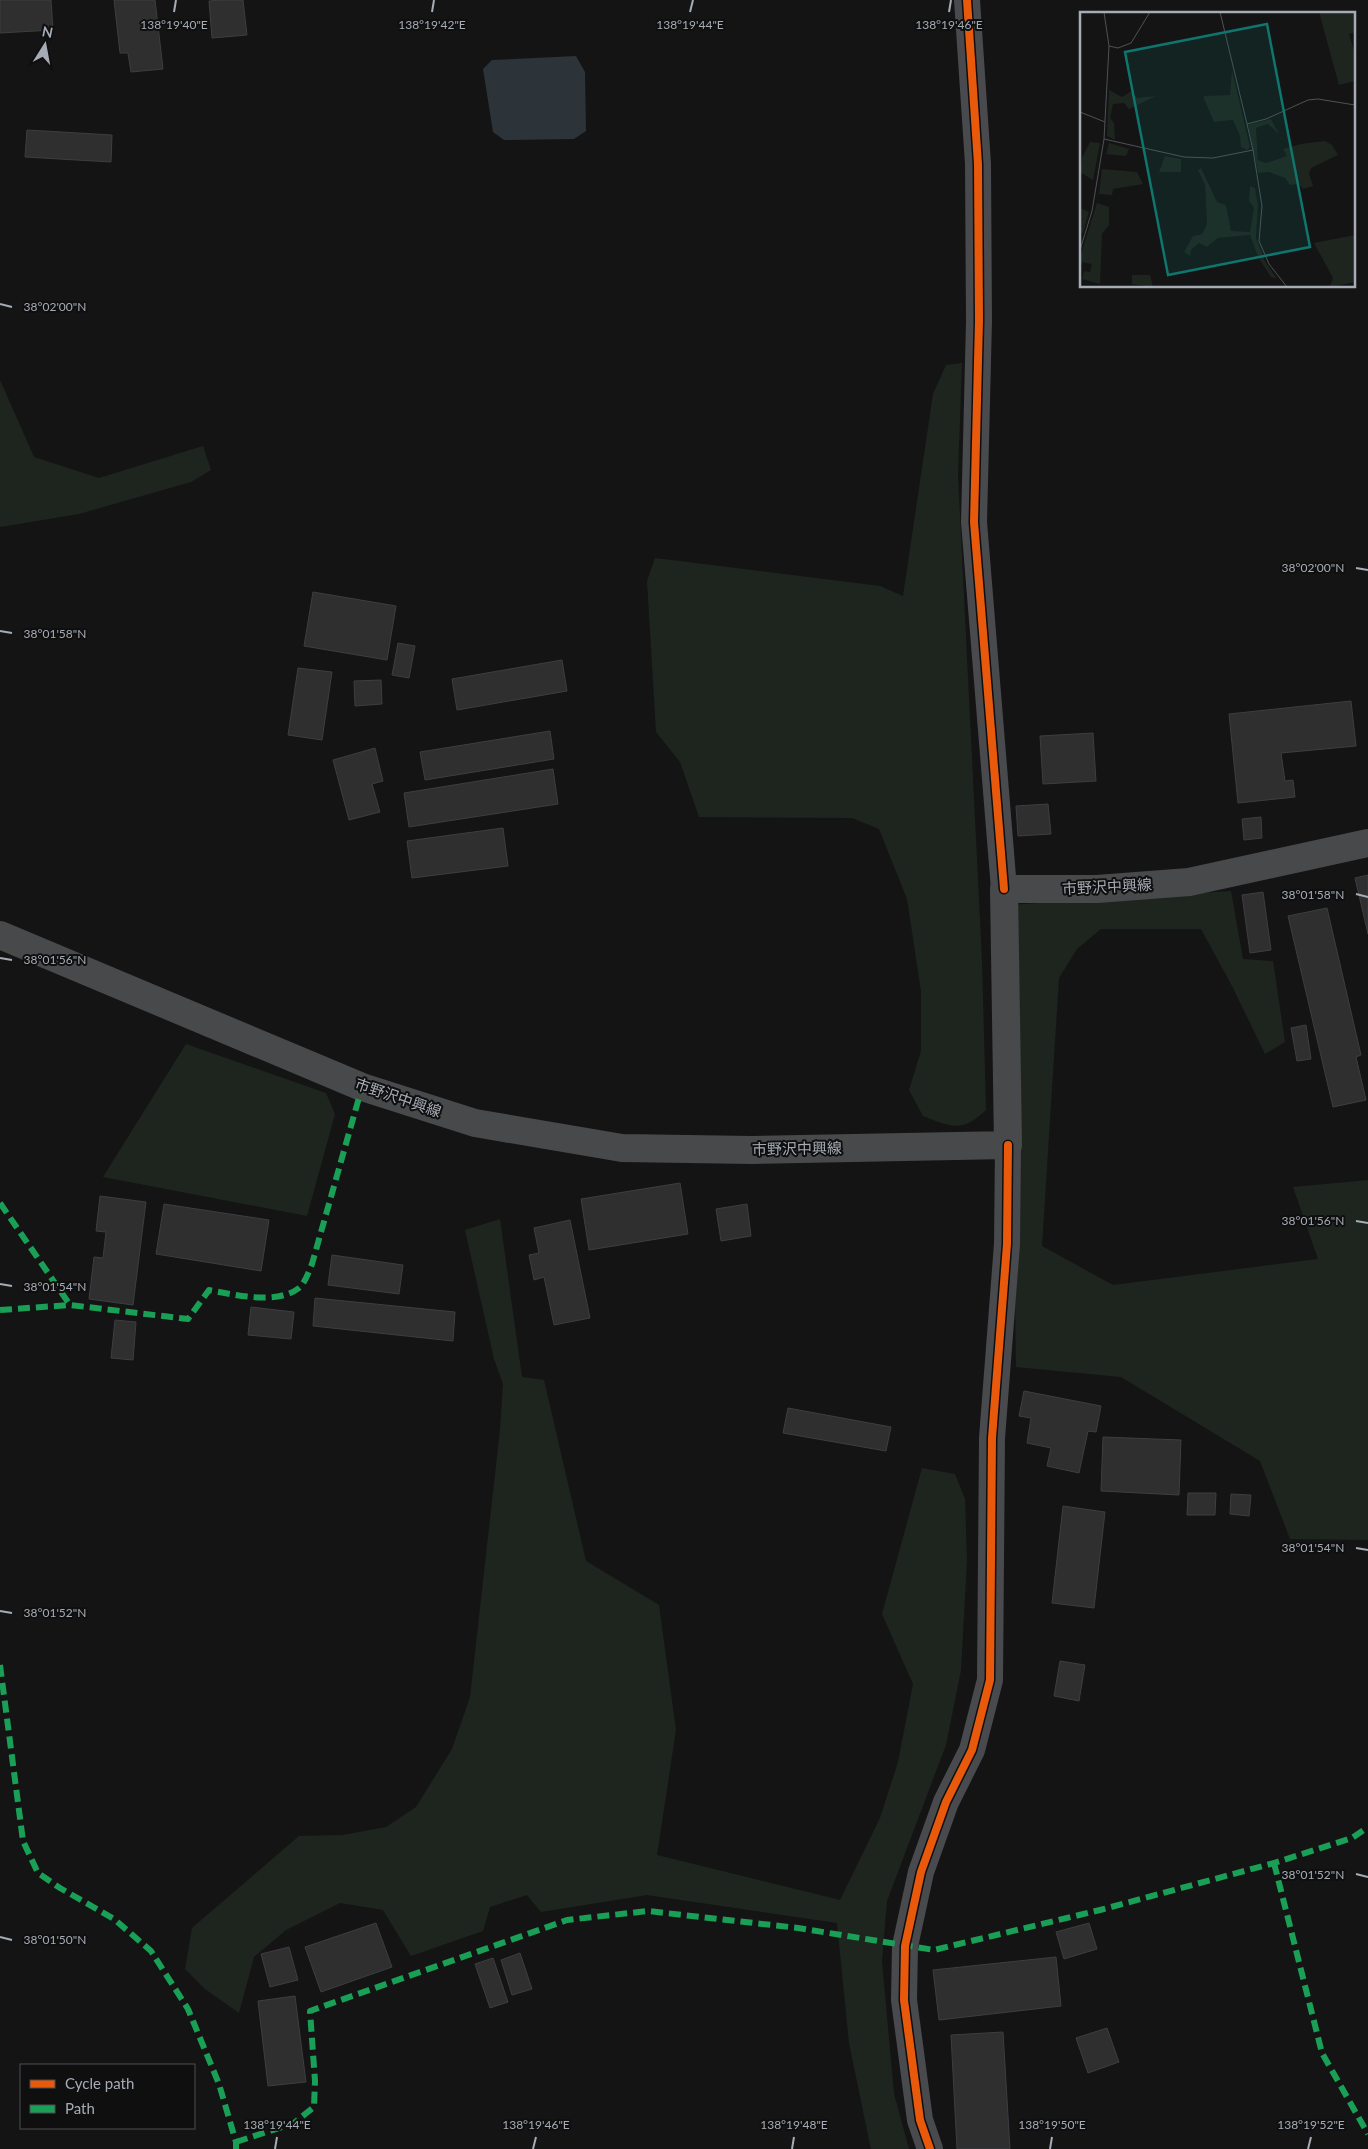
<svg xmlns="http://www.w3.org/2000/svg" width="1368" height="2149" viewBox="0 0 1368 2149" font-family="Lato,'Noto Sans JP',sans-serif">
<style>
.green{fill:#1e251f}
.water{fill:#2c3439}
.building{fill:#2f2f30;stroke:#3d3e41}
.lines{fill:none;stroke-linecap:round;stroke-linejoin:round}
.street{stroke:#494a4d;stroke-width:26}
.secondary{stroke:#48494b;stroke-width:28}
.quiet{stroke:#1a9f57;stroke-width:6;stroke-dasharray:12 6;stroke-linecap:butt}
.cycleway-casing{stroke:#0f0f10;stroke-width:11}
.cycleway{stroke:#e8590c;stroke-width:8}
.ticks{fill:none;stroke:#a6acb5;stroke-width:2}
.labels{text-anchor:middle;stroke-width:4;stroke-linejoin:round;paint-order:stroke}
.street-label{font-size:15px;fill:#a6acb5;stroke:#0f0f10}
.inset-road{fill:none;stroke:#4e5155;stroke-width:1}
.view{fill:#0f766e;fill-opacity:0.15;stroke:#0f766e;stroke-width:2.5}
.inset-edge{fill:none;stroke:#a6acb5;stroke-width:2.5}
.ticks-label{font-size:12px;text-anchor:middle;fill:#a6acb5;stroke:#0f0f10;stroke-width:4;stroke-linejoin:round;paint-order:stroke}
</style>
<rect width="100%" height="100%" fill="#141415"/>
<g class="green">
<path d="M962,363L958,475L982,961L986,1110C962,1133 951,1127 923,1116L909,1090L921,1051V991L907,899L879,829L852,818L699,817L680,762L656,732L647,581L655,558L880,586L903,596L933,394L946,365Z"/>
<path d="M0,380L34,457L99,478L203,446L211,470L191,482L79,514L0,527Z"/>
<path d="M1231,891L1243,959L1273,961L1285,1042L1265,1054L1232,986L1201,929H1101L1077,949L1059,978L1042,1246L1113,1285L1318,1259L1293,1187L1368,1180V1540L1290,1539L1260,1461L1121,1377L1016,1367L1010,905Z"/>
<path d="M186,1044L326,1093L335,1114L307,1216L103,1177Z"/>
<path d="M500,1219L522,1377L544,1380L586,1561L659,1605L676,1730L657,1855L840,1900L880,1818L898,1762L913,1684L882,1614L922,1468L955,1474L965,1499L967,1561L961,1670L946,1745L887,1901L882,1961L894,2094L909,2149H871L870,2145L849,2043L837,1923L647,1895L541,1912L527,1895L490,1907L483,1931L411,1956L383,1910L340,1903L286,1930L254,1957L239,2013L205,1989L185,1969L192,1928L299,1836L343,1835L386,1827L416,1807L452,1749L470,1697L500,1430L503,1384L494,1359L465,1230Z"/>
</g>
<path class="water" d="M576,56L585,72L586,131L574,139L504,140L493,132L483,69L492,60Z"/>
<g class="building">
<path d="M0,0H51L53,30L0,33Z"/>
<path d="M114,0H155L163,69L131,72L128,53H120Z"/>
<path d="M221,0H243L247,35L212,38L209,1Z"/>
<path d="M27,130L112,135L111,162L25,157Z"/>
<path d="M313,592L396,606L387,660L304,646Z"/>
<path d="M398,643L415,646L409,678L392,675Z"/>
<path d="M562,660L567,691L457,710L452,679Z"/>
<path d="M298,668L332,672L322,740L288,735Z"/>
<path d="M381,680L382,704L355,706L354,681Z"/>
<path d="M1351,701L1356,746L1281,753L1285,781L1293,780L1295,797L1238,803L1229,714Z"/>
<path d="M550,731L554,759L425,780L420,752Z"/>
<path d="M1093,733L1096,781L1043,784L1040,736Z"/>
<path d="M375,748L383,781L372,784L380,812L349,820L333,760Z"/>
<path d="M553,769L558,804L409,827L404,793Z"/>
<path d="M1048,804L1051,834L1018,836L1016,806Z"/>
<path d="M1261,817L1262,838L1244,840L1242,819Z"/>
<path d="M503,828L508,866L412,878L407,841Z"/>
<path d="M1368,875V934L1355,878Z"/>
<path d="M1263,892L1271,950L1250,953L1242,895Z"/>
<path d="M1327,908L1361,1055L1356,1057L1366,1100L1333,1107L1288,916Z"/>
<path d="M1306,1025L1311,1059L1297,1061L1291,1028Z"/>
<path d="M680,1183L688,1234L589,1250L581,1199Z"/>
<path d="M100,1196L146,1202L133,1305L89,1299L94,1257L103,1258L106,1232L96,1231Z"/>
<path d="M164,1204L269,1220L261,1271L156,1254Z"/>
<path d="M747,1204L751,1236L721,1241L716,1209Z"/>
<path d="M570,1220L590,1318L554,1325L544,1277L534,1280L529,1255L539,1253L534,1228Z"/>
<path d="M332,1255L403,1265L399,1294L328,1285Z"/>
<path d="M315,1298L455,1312L453,1341L313,1326Z"/>
<path d="M251,1307L294,1312L291,1339L248,1335Z"/>
<path d="M115,1320L136,1322L133,1360L111,1358Z"/>
<path d="M1024,1391L1101,1406L1096,1432L1088,1431L1079,1473L1047,1466L1051,1448L1027,1443L1031,1418L1019,1416Z"/>
<path d="M788,1408L891,1427L886,1451L783,1433Z"/>
<path d="M1103,1437L1181,1440L1179,1495L1101,1491Z"/>
<path d="M1188,1493H1216L1215,1515H1187Z"/>
<path d="M1231,1494L1251,1495L1249,1516L1230,1514Z"/>
<path d="M1063,1506L1105,1512L1094,1608L1052,1603Z"/>
<path d="M1060,1661L1085,1665L1079,1701L1054,1696Z"/>
<path d="M376,1923L392,1967L321,1992L305,1947Z"/>
<path d="M1089,1923L1097,1949L1064,1959L1056,1932Z"/>
<path d="M289,1947L298,1980L270,1987L261,1954Z"/>
<path d="M520,1953L532,1989L512,1995L501,1960Z"/>
<path d="M1056,1957L1061,2006L939,2020L933,1970Z"/>
<path d="M493,1958L508,2002L490,2008L475,1964Z"/>
<path d="M295,1996L306,2082L268,2086L258,2001Z"/>
<path d="M1107,2028L1119,2062L1088,2073L1076,2038Z"/>
<path d="M1003,2032L1010,2149H957L951,2035Z"/>
</g>
<g class="lines">
<g class="street">
<path d="M967,0L978,164L979,321L974,522L1004,889"/>
<path d="M930,2149L920,2120L904,2000L905,1946L921,1872L946,1802L972,1750L990,1680L992,1438L1007,1244L1008,1145"/>
</g>
<path class="secondary" d="M0,935L362,1087L475,1123L622,1148L752,1150L1008,1145L1004,889H1097L1189,882L1368,843"/>
<g class="quiet">
<path d="M0,1203L70,1305"/>
<path d="M0,1310L70,1305L188,1319L209,1290C235,1295 277,1305 299,1288C305,1283 309,1271 312,1264L362,1087"/>
<path d="M0,1665L23,1841L38,1873L60,1888L114,1919L151,1951L188,2009L219,2084L236,2142V2149"/>
<path d="M1274,1863L1322,2053L1368,2134"/>
<path d="M236,2142L294,2123L314,2107L315,2081L310,2011L567,1920L648,1911L798,1928L934,1950L1100,1910L1274,1863L1352,1838L1368,1827"/>
</g>
<defs>
<g id="cycleway">
<path d="M967,0L978,164L979,321L974,522L1004,889"/>
<path d="M930,2149L920,2120L904,2000L905,1946L921,1872L946,1802L972,1750L990,1680L992,1438L1007,1244L1008,1145"/>
</g>
</defs>
<use href="#cycleway" class="cycleway-casing"/>
<use href="#cycleway" class="cycleway"/>
</g>
<path class="ticks" d="M174,12L176,0M432,12L434,0M690,12L693,0M949,12L951,0M0,304L12,307M1356,568L1368,570M0,631L12,633M1356,894L1368,897M0,958L12,960M1356,1221L1368,1223M0,1284L12,1286M1356,1548L1368,1550M0,1611L12,1613M1356,1874L1368,1877M0,1937L12,1940M275,2149L277,2137M533,2149L536,2137M792,2149L794,2137M1050,2149L1052,2137M1308,2149L1311,2137"/>
<g class="labels">
<g class="street-label">
<text transform="translate(1107 887) rotate(-3)" y="5">市野沢中興線</text>
<text transform="translate(398 1098) rotate(19)" y="5">市野沢中興線</text>
<text transform="translate(797 1149) rotate(-1)" y="5">市野沢中興線</text>
</g>
</g>
<g transform="translate(1080 12)">
<rect width="275" height="275" fill="#141415"/>
<path d="M239,0H275V20L269,22L275,42V69L259,73ZM152,58L170,135L167,138L161,135L160,124L153,108L134,110L124,87V84L150,83ZM29,78L42,85L52,79L57,86L76,84L49,97L44,91L33,92L30,106L34,111L35,128L27,124ZM191,107L199,122L188,112L176,116L178,148L186,151L207,144L203,137L221,132L245,129L252,133L258,143L231,156L229,162L233,174L223,177L219,172L210,173L205,166L189,160L178,161L168,113ZM10,130L20,131L13,168L0,160L2,146ZM29,131L49,137L46,144L26,142ZM85,144L101,147V160H79ZM121,156L137,190L146,193L151,219L170,220L174,196L169,189L170,174L175,176L178,194L176,226L185,249L197,267L191,265L178,245L170,223L138,226L127,235L119,231L111,238L110,244L104,240L113,224L122,222L127,212L125,173L118,158ZM22,157L57,160L63,172L33,177L32,183L19,182ZM17,191L29,195V213L22,222L20,272L2,267L4,259L10,260L12,252L2,250L0,255V245ZM0,196L9,200L3,221H0ZM275,223V270L250,275L253,266L234,231ZM52,263H70L73,275L52,272Z" fill="#1e251f"/>
<path class="inset-road" d="M140,0L167,112M29,34L38,36L51,31L70,0M0,100L25,110M24,127L29,34L24,0M173,138L182,194L179,229L189,252L207,275M0,238L12,199L24,127L104,145L133,146L173,138L167,112L186,107L228,88L238,87L275,93"/>
<path class="view" d="M187,12L230,235L88,263L45,40Z"/>
<rect width="275" height="275" class="inset-edge"/>
</g>
<g class="ticks-label">
<text x="174" y="29">138°19'40"E</text>
<text x="432" y="29">138°19'42"E</text>
<text x="690" y="29">138°19'44"E</text>
<text x="949" y="29">138°19'46"E</text>
<text x="55" y="311">38°02'00"N</text>
<text x="1313" y="572">38°02'00"N</text>
<text x="55" y="638">38°01'58"N</text>
<text x="1313" y="899">38°01'58"N</text>
<text x="55" y="964">38°01'56"N</text>
<text x="1313" y="1225">38°01'56"N</text>
<text x="55" y="1291">38°01'54"N</text>
<text x="1313" y="1552">38°01'54"N</text>
<text x="55" y="1617">38°01'52"N</text>
<text x="1313" y="1879">38°01'52"N</text>
<text x="55" y="1944">38°01'50"N</text>
<text x="277" y="2129">138°19'44"E</text>
<text x="536" y="2129">138°19'46"E</text>
<text x="794" y="2129">138°19'48"E</text>
<text x="1052" y="2129">138°19'50"E</text>
<text x="1311" y="2129">138°19'52"E</text>
</g>
<rect x="20" y="2064" width="175" height="65" fill="#0f0f10" stroke="#4b4e52"/>
<rect x="30" y="2080" width="25" height="8" fill="#e8590c" stroke="#4b4e52"/>
<text x="65" y="2089" font-size="15" fill="#a6acb5">Cycle path</text>
<rect x="30" y="2105" width="25" height="8" fill="#1a9f57" stroke="#4b4e52"/>
<text x="65" y="2114" font-size="15" fill="#a6acb5">Path</text>
<g transform="translate(45 45) rotate(11)" stroke="#0f0f10" stroke-width="4" paint-order="stroke">
<path d="M0-4L9 19L0 12L-9 19Z" fill="#a6acb5"/>
<text y="-8" font-size="14" font-weight="bold" text-anchor="middle" fill="#a6acb5">N</text>
</g>
</svg>
